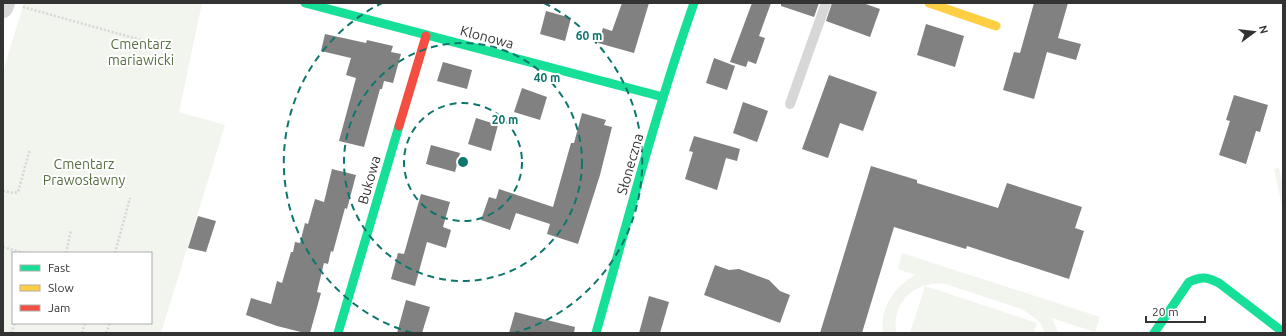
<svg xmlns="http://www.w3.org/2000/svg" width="1286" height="336" viewBox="0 0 1286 336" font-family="Ubuntu,sans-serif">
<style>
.green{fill:#f1f5ed;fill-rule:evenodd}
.building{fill:#818181}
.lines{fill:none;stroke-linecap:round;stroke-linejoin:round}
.path{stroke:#d6d6d6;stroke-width:2.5;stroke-dasharray:2 2;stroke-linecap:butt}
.lane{stroke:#d7d7d7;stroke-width:10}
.street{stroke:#d7d7d7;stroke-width:20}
.fast{stroke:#16e098;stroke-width:9}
.slow{stroke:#ffcf43;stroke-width:9}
.jam{stroke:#f24e42;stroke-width:9}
.ring{fill:none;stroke:#0f766e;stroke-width:2;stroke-dasharray:7 5}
.labels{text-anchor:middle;stroke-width:4;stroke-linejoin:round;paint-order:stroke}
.street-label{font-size:14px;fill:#333;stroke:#fff}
.park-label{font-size:14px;fill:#56703f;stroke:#fff}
.centre{fill:#0f766e;stroke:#fff;stroke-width:2}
.ring-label{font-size:12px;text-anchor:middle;font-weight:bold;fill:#0f766e;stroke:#fff;stroke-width:4;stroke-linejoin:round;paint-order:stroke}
</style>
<rect width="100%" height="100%" fill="#fff"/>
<g class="green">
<path d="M24,3H202L179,112L225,125L161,333H3V71ZM13,253H151V323H13Z"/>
<path d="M1279,168L1283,184V210L1274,169Z"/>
<path d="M902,253L1100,317L1095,332L1052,318L1058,333H1045L1041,324L1036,319L1022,309L946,284C915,280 892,301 896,333H883C880,307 894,287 915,275L898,269Z"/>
<path d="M925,286L1037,323L1034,333H910Z"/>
</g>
<g class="building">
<path d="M622,3H649L634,53L598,43L603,28L612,31Z"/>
<path d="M752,3H771L759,36L765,38L756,64L748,61L746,67L730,62Z"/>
<path d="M781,3H819L814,17L781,6Z"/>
<path d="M832,3H863L880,9L870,37L826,21Z"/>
<path d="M1034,3H1068L1058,38L1081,44L1076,60L1047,52L1034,99L1003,90L1014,52L1020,53Z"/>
<path d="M546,11L571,18L565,41L540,34Z"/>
<path d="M926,24L964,36L955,67L917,55Z"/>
<path d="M325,34L366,43L367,40L393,46L391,52L401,54L393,83L384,81L382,89H380L364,147L339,141L356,78L346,75L351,58L321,51Z"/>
<path d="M714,58L735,66L727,90L706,83Z"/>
<path d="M443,62L472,70L467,89L437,81Z"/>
<path d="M829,75L877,92L863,131L840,123L828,158L802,149Z"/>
<path d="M522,88L547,97L540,120L514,112Z"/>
<path d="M1234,95L1268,105L1260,132L1256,131L1246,164L1219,155L1230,121L1226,120Z"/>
<path d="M743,102L768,111L757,142L733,133Z"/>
<path d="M582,113L606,120L604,125L612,127L600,175L578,244L547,234L550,224L516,213L510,230L481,220L489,197L496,199L499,189L553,207L571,143H574Z"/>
<path d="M476,118L498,125L491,151L468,144Z"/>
<path d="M694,136L740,149L737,161L726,158L717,190L685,179L693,152L689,151Z"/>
<path d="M431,145L460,153L455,172L426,164Z"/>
<path d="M871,166L917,180V183L998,208L1007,183L1082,207L1075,228L1084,231L1069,279L967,246L966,249L894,227L862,333H820Z"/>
<path d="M332,169L356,175L347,209L345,208L333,252L331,251L328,264L324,263L317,292L321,293L310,333H305L277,326L246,315L251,298L271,304L277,281L282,283L291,252H293L295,242L300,243L305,223L308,224L315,199L324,202Z"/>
<path d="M421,194L450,202L443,227L451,230L446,248L427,242L415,286L391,279L398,253L404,254Z"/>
<path d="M198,216L216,221L206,252L188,248Z"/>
<path d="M715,265L729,270L739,269L769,280L780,291L790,295L780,323L704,295Z"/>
<path d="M649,296L669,302L660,333H639Z"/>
<path d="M406,300L430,307L422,333H397Z"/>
<path d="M515,312L575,327L574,333H509Z"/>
</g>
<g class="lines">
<g class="path">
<path d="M23,7L166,47"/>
<path d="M3,191L14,193L18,192L30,149"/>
<path d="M3,247L24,253"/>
<path d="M66,253L71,230"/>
<path d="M115,253L130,198"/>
<path d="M11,333L15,323"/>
<path d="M82,333L85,323"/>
<path d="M106,333L110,323"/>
</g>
<path class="lane" d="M790,104L826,3"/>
<path class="street" d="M3,8L5,3"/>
<g class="fast">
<path d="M305,3L663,97"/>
<path d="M338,333L399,126"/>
<path d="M596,333C627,223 656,111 694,3"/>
<path d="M1154,333L1189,282C1202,276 1207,277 1219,283L1283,332"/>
</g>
<path class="slow" d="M929,3L996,26"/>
<path class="jam" d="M399,126L426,36"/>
</g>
<g class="ring">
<circle cx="463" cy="162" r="59"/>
<circle cx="463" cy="162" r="119"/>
<path d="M412 333A178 178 0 0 1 382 3M544 3A178 178 0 0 1 514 333"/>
</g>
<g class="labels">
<g class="street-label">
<text transform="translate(487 37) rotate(15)" y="5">Klonowa</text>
<text transform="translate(630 164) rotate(-74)" y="5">Słoneczna</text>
<text transform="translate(369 180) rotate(-74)" y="5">Bukowa</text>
</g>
<g class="park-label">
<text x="141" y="49">Cmentarz<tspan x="141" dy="16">mariawicki</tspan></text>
<text x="84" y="169">Cmentarz<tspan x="84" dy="16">Prawosławny</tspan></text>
</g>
</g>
<circle cx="463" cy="162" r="6" class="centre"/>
<g class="ring-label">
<text x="589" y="40">60 m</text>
<text x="547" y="82">40 m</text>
<text x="505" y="124">20 m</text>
</g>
<rect width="1286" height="336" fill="none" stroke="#333333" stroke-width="8"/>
<rect x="12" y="252" width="140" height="72" fill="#ffffff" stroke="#adadad"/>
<rect x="20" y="265" width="20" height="6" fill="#16e098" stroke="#adadad"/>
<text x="48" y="272" font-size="12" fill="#333333">Fast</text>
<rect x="20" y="285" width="20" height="6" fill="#ffcf43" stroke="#adadad"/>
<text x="48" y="292" font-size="12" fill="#333333">Slow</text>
<rect x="20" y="305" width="20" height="6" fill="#f24e42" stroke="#adadad"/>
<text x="48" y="312" font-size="12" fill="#333333">Jam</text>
<g transform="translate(1254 32) rotate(75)" stroke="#ffffff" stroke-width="3" paint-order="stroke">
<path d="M0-3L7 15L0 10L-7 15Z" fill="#333333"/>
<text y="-6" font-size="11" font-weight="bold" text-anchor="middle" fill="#333333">N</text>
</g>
<path d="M1146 316v6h59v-6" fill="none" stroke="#333333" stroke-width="2"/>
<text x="1152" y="316" font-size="12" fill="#333333" stroke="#ffffff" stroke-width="3" paint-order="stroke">20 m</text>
</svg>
